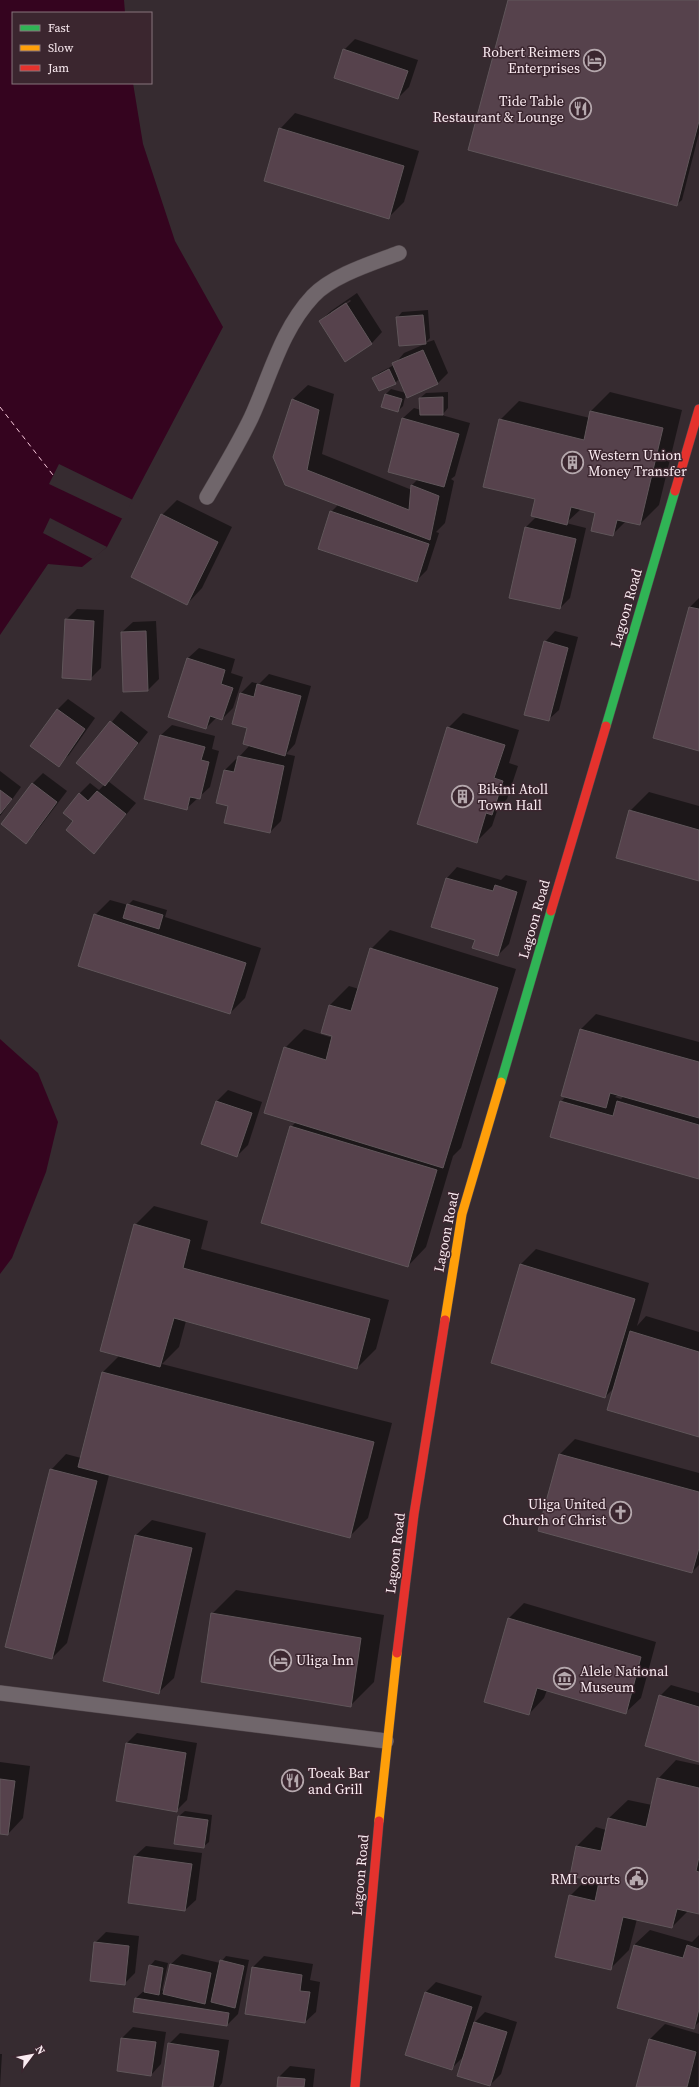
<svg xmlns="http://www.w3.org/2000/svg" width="699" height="2087" viewBox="0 0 699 2087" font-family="'Source Serif 4',serif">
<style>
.water{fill:#35041f}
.pier{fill:#362b30}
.shadow{fill:#0007;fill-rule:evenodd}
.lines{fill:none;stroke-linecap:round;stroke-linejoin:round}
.ferry{stroke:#f9c9dc;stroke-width:1;stroke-dasharray:5 4;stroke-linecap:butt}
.building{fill:#56424c;stroke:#60565a}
.lane-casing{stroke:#52484c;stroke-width:16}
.fast-casing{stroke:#52484c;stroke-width:10}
.slow-casing{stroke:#52484c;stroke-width:10}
.jam-casing{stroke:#52484c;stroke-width:10}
.lane{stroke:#70666b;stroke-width:15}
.fast{stroke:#30b455;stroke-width:9}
.slow{stroke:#ff9f0a;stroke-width:9}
.jam{stroke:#e5322d;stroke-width:9}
.labels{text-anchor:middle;stroke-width:3;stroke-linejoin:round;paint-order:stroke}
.poi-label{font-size:14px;fill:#faebf1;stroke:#3b262f;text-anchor:start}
.street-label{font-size:14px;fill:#faebf1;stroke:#3b262f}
</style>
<rect width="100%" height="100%" fill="#362b30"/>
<g class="water">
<path d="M0,0H124L125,13H13V83H133L143,144L175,241L223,327L107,547L82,567L48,564L0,635Z"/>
<path d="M0,1039L38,1073L58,1122L46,1172L12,1258L0,1274Z"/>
</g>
<g class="pier">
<path d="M59,464L133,500L123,519L49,484Z"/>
<path d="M50,518L107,547L93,559L43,533Z"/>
</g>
<g class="shadow">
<path d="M509,0H699V133L682,200L676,205Z"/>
<path d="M355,39L418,60L409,87L398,98L344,50Z"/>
<path d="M295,113L419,151L404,202L389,217L280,129Z"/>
<path d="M357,293L382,332L372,343L345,360L320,321L331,311ZM350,300L351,301L331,315V312Z"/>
<path d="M428,310L430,338L425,343L434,340L448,373L438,383L400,378L395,383L373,378L379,373L394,365L404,353L425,344L397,318L402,312Z"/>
<path d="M308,385L334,394L322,454L412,490V485L418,479L403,418L414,408L421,410L420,398L426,393L448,392V408L443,414H438L470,423L455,476L451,479L454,481L445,523L436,532L439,533L427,570L416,581L331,512L339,504L286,484L292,400Z"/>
<path d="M391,389L406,393L403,406L398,411L383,406L386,394Z"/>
<path d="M610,392L682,410L659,505L640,524L626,521L612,535L597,512L581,509L566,523L586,528L570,598L560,608L526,527L537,516L536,498L500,420L519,401L590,418L591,411Z"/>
<path d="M177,500L232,527L202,588L187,604L162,515Z"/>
<path d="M699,598V750L654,738L690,607Z"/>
<path d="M77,609L104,610L101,668L90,679L66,620Z"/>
<path d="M156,621L159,679L148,690L122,632L133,622Z"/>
<path d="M555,631L578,637L559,710L548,720L545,642Z"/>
<path d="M199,648L235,659L231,673L243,677L233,708L222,719L217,717L206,728L170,716L188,658Z"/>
<path d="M269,674L311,686L295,744L286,754L295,756L281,821L270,832L229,805L218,803L225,770L236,759L238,760L239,757L250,745L248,727L233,723L241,693L252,682L259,684Z"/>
<path d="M68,699L95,718L69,755L58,765L57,710Z"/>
<path d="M121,711L148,732L108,781L136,803L94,852L74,821L79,794L90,783L99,790L104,785L78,763Z"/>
<path d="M463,713L519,730L509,763L518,766L507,799L498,808L492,826L477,841L448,728Z"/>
<path d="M172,725L215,736L212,749L219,751L210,787L186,809L161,735Z"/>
<path d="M0,771L21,787L0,816Z"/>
<path d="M43,773L67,791L36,832L26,842L2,824L33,783Z"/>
<path d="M649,792L699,806V880L630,811Z"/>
<path d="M457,867L501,880L506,875L527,881L509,944L498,955L476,940L432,927L447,878Z"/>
<path d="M110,900L128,905L133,900L167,910L165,917L261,948L245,998L230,1013L95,915Z"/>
<path d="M390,930L516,969L461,1148L453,1156L426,1247L408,1266L291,1127L296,1122L285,1048L304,1029L333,1038V1036L322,1032L330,1005L349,986L359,989L371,949Z"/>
<path d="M596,1014L699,1042V1178L561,1102L566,1096L581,1029ZM618,1095L624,1096L621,1099L615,1097Z"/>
<path d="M228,1090L262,1102L248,1145L237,1156L202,1143L217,1101Z"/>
<path d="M154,1206L208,1221L201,1249L389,1300L376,1349L357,1368L186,1321L179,1347L162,1364L392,1423L368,1518L349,1537L109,1475L67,1643L52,1658L51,1470L66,1454L81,1458L103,1372L120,1355L135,1225Z"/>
<path d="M536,1249L649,1283L637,1326L646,1316L699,1332V1436L615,1387L605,1397L521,1264Z"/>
<path d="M575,1439L699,1473V1565L692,1572L560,1454Z"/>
<path d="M152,1520L206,1533L174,1678L158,1693L104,1681L136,1535Z"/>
<path d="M236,1590L384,1615L374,1682L350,1706L212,1614Z"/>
<path d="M524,1603L656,1642L641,1698L625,1713L547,1690L544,1698L529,1714L509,1618Z"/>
<path d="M671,1685L699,1693V1760L660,1696Z"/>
<path d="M137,1733L197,1743L187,1800L176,1811L127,1743Z"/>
<path d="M676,1760L699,1765V1913L689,1910L672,1927L637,1919L629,1950L610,1969L570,1896L587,1879L577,1846L596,1827L606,1830L609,1818L628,1800L652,1805L658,1779Z"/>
<path d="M0,1762L30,1766L23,1818L8,1834L0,1833Z"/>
<path d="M185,1811L212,1815L209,1842L203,1847L175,1843L179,1816Z"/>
<path d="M146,1846L202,1853L196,1900L185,1910L129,1903L135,1856Z"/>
<path d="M650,1930L692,1942L699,1935V2022L693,2028L634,1945Z"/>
<path d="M106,1932L139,1936L135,1973L124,1984L95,1943Z"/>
<path d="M182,1954L220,1963L226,1956L249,1960L238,2014L227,2025L136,1998L146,1989L150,1966L155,1960L168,1963L162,1990L165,1993L171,1964Z"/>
<path d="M264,1956L313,1964L310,1980L320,1982L316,2012L305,2022L246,2013L253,1967Z"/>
<path d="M436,1982L482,1996L473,2024L485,2012L517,2022L501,2074L490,2085L464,2056L452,2068L426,1992Z"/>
<path d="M665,2024L699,2034L698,2087H637L650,2039Z"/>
<path d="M133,2027L166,2032L161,2064L151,2075L118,2070L122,2038Z"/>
<path d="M180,2033L229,2040L222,2083L219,2087H165L169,2044Z"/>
<path d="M0,2054H2L0,2087Z"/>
<path d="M290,2066L315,2069L313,2087H278L279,2077Z"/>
</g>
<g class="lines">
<path class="ferry" d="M0,407L53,475"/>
</g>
<g class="building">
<path d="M508,0H699V121L677,206L468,150Z"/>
<path d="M343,49L408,71L398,99L334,78Z"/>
<path d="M279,128L404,166L389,219L264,181Z"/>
<path d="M346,303L372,344L345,362L319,321Z"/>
<path d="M423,315L426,344L399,346L396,317Z"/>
<path d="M423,350L438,384L407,398L392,363Z"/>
<path d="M389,369L396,384L379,391L372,378Z"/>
<path d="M385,394L402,399L398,412L381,407Z"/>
<path d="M443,397V415H420L419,398Z"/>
<path d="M292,399L319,410L307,470L409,510L411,485L439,496L430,540L285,485L273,457Z"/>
<path d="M590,411L663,428L640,525L617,520L613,536L591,531L595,513L571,507L567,525L531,516L535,499L483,487L499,419L584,440Z"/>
<path d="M402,418L459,434L444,487L388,472Z"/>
<path d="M330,511L429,544L417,582L318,549Z"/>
<path d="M161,514L218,542L187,605L131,577Z"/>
<path d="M525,527L576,539L560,609L509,598Z"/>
<path d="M689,607L699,609V751L653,738Z"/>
<path d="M65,619L94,621L91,680L62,678Z"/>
<path d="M146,631L148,691L123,692L121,632Z"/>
<path d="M544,641L568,648L549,721L524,715Z"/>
<path d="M187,658L225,670L221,684L233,688L222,720L210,716L206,729L168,717Z"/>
<path d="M257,684L301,696L285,756L243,744L247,728L232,724L240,693L254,697Z"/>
<path d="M57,709L85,729L59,767L30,746Z"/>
<path d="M110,721L138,743L105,786L76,763Z"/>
<path d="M447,727L505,745L494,778L503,781L492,815L486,813L477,843L417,824Z"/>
<path d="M160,735L205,747L201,760L209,762L200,799L190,797L187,810L144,799Z"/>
<path d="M238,756L284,766L270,833L224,823L228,806L216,803L224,770L234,772Z"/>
<path d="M32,783L57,802L26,844L1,824Z"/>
<path d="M0,790L12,799L0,814Z"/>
<path d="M97,791L126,814L94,854L66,830L73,821L63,813L79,793L88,801Z"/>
<path d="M629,810L699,830V881L616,858Z"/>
<path d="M446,878L493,891L495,885L517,892L498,956L472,948L475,940L431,927Z"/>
<path d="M127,904L163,915L159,929L123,918Z"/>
<path d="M94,914L246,963L230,1014L78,966Z"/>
<path d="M370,948L498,988L443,1168L264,1113L284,1047L326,1060L332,1036L321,1033L329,1005L351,1011Z"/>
<path d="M580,1029L699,1062V1118L610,1093L606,1108L561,1096Z"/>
<path d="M216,1101L252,1113L237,1157L201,1144Z"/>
<path d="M560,1101L613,1116L617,1101L699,1125V1179L550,1137Z"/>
<path d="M290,1126L437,1170L408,1267L261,1223Z"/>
<path d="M134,1224L190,1240L183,1268L370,1319L357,1369L174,1318L160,1367L100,1351Z"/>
<path d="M520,1264L635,1299L605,1398L491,1363Z"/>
<path d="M630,1331L699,1352V1437L607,1410Z"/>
<path d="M102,1372L374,1442L350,1538L78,1467Z"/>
<path d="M559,1454L699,1492V1548L692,1573L538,1531Z"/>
<path d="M50,1469L97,1481L52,1659L5,1647Z"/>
<path d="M135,1535L192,1548L159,1694L103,1681Z"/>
<path d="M211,1613L361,1638L351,1707L201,1682Z"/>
<path d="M508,1618L641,1657L626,1714L537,1688L529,1715L484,1702Z"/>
<path d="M659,1695L699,1707V1762L645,1746Z"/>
<path d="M126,1743L186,1753L177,1812L116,1801Z"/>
<path d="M657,1778L699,1788V1857L696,1871L699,1872V1914L677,1909L672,1928L623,1917L611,1970L555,1957L569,1895L595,1901L599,1882L570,1876L576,1846L601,1851L608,1818L646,1827Z"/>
<path d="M0,1779L15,1781L8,1835L0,1834Z"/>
<path d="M178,1816L208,1820L204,1848L174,1844Z"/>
<path d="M134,1856L192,1864L185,1911L128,1903Z"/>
<path d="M94,1942L129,1946L125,1985L90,1981Z"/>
<path d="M634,1945L683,1958L687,1945L699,1949V2009L694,2029L617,2008Z"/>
<path d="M220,1960L244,1966L235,2008L211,2002Z"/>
<path d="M170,1964L211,1973L205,2004L163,1994Z"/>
<path d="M149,1965L163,1968L159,1995L144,1992Z"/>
<path d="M252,1967L302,1975L300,1991L310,1992L305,2023L245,2014Z"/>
<path d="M425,1992L472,2007L452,2070L405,2055Z"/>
<path d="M135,1998L229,2013L227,2026L133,2012Z"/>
<path d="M474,2022L507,2032L490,2086L457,2076Z"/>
<path d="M121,2038L156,2042L151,2076L117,2071Z"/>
<path d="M649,2039L696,2052L687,2087H636Z"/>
<path d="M168,2043L219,2051L213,2087H162Z"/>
<path d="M278,2077L305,2079L304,2087H277Z"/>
</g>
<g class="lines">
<defs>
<g id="lane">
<path d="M207,497C222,471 238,445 251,418C270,377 281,330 313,296C333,275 373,263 399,253"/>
<path d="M0,1693L386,1741"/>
</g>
<g id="fast">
<path d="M606,726L675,491"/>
<path d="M501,1082L551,911"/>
</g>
<g id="slow">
<path d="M445,1320L462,1214L501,1082"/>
<path d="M379,1821L397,1653"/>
</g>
<g id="jam">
<path d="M675,491L699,409"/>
<path d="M551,911L606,726"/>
<path d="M397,1653L414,1514L445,1320"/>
<path d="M355,2087L379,1821"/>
</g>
</defs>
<use href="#lane" class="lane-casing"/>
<use href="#fast" class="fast-casing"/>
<use href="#slow" class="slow-casing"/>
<use href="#jam" class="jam-casing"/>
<use href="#lane" class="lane"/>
<use href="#fast" class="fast"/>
<use href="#slow" class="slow"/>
<use href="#jam" class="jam"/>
</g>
<defs>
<symbol id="hotel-ring" viewBox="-11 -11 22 22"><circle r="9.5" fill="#3b262f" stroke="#b5a8ad" stroke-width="1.5"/><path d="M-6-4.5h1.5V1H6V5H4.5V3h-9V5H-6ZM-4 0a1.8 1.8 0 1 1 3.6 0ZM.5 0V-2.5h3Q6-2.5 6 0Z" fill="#b5a8ad"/></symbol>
<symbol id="restaurant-ring" viewBox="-11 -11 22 22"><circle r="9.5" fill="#3b262f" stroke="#b5a8ad" stroke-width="1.5"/><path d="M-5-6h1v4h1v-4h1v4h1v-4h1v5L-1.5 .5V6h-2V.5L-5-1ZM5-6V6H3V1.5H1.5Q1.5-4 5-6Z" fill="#b5a8ad"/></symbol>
<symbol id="building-ring" viewBox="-11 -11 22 22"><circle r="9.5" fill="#3b262f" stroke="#b5a8ad" stroke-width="1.5"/><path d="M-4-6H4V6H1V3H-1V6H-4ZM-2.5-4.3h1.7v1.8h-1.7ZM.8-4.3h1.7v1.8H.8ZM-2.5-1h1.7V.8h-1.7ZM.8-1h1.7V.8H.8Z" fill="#b5a8ad"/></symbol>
<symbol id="church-ring" viewBox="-11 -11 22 22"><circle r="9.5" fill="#3b262f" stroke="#b5a8ad" stroke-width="1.5"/><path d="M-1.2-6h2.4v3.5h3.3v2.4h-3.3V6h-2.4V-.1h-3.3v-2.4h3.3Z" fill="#b5a8ad"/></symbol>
<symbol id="museum-ring" viewBox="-11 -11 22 22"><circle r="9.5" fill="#3b262f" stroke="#b5a8ad" stroke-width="1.5"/><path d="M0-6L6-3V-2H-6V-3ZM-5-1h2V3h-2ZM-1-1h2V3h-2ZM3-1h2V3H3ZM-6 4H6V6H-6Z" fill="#b5a8ad"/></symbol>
<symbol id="civic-ring" viewBox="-11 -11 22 22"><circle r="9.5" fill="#3b262f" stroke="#b5a8ad" stroke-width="1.5"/><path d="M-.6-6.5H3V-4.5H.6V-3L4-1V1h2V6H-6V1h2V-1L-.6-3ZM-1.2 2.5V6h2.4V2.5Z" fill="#b5a8ad"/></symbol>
</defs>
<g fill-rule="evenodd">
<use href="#hotel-ring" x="582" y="48" width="25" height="25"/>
<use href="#restaurant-ring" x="568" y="96" width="25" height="25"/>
<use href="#building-ring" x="560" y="450" width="25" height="25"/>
<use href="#building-ring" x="450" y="784" width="25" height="25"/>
<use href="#church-ring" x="608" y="1500" width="25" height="25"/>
<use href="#hotel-ring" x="268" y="1648" width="25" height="25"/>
<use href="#museum-ring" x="552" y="1666" width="25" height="25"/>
<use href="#restaurant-ring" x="280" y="1768" width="25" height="25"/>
<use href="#civic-ring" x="624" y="1866" width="25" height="25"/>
</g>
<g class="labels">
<g class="poi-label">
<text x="580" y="57" text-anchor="end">Robert Reimers<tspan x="580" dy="16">Enterprises</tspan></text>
<text x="564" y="106" text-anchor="end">Tide Table<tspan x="564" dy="16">Restaurant &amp; Lounge</tspan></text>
<text x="588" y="460">Western Union<tspan x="588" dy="16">Money Transfer</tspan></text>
<text x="478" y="794">Bikini Atoll<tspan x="478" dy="16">Town Hall</tspan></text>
<text x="606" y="1509" text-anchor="end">Uliga United<tspan x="606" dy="16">Church of Christ</tspan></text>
<text x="296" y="1665">Uliga Inn</text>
<text x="580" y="1676">Alele National<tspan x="580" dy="16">Museum</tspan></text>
<text x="308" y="1778">Toeak Bar<tspan x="308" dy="16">and Grill</tspan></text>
<text x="620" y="1884" text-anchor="end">RMI courts</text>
</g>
<g class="street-label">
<text transform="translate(626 608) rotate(-74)" y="5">Lagoon Road</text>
<text transform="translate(534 919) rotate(-74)" y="5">Lagoon Road</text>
<text transform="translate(446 1232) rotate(-79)" y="5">Lagoon Road</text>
<text transform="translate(395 1553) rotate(-83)" y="5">Lagoon Road</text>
<text transform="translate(360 1875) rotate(-85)" y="5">Lagoon Road</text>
</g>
</g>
<rect x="12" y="12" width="140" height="72" fill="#3b262f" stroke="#87757d"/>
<rect x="20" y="25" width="20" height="6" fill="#30b455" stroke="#87757d"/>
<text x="48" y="32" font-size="12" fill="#faebf1">Fast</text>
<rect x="20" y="45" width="20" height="6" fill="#ff9f0a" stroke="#87757d"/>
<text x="48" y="52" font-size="12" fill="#faebf1">Slow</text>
<rect x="20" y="65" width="20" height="6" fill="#e5322d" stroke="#87757d"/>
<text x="48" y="72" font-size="12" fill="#faebf1">Jam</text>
<g transform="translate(32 2055) rotate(58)" stroke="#3b262f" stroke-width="3" paint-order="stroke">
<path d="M0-3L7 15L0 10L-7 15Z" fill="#faebf1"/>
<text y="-6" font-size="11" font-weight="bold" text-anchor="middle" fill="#faebf1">N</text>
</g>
</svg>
